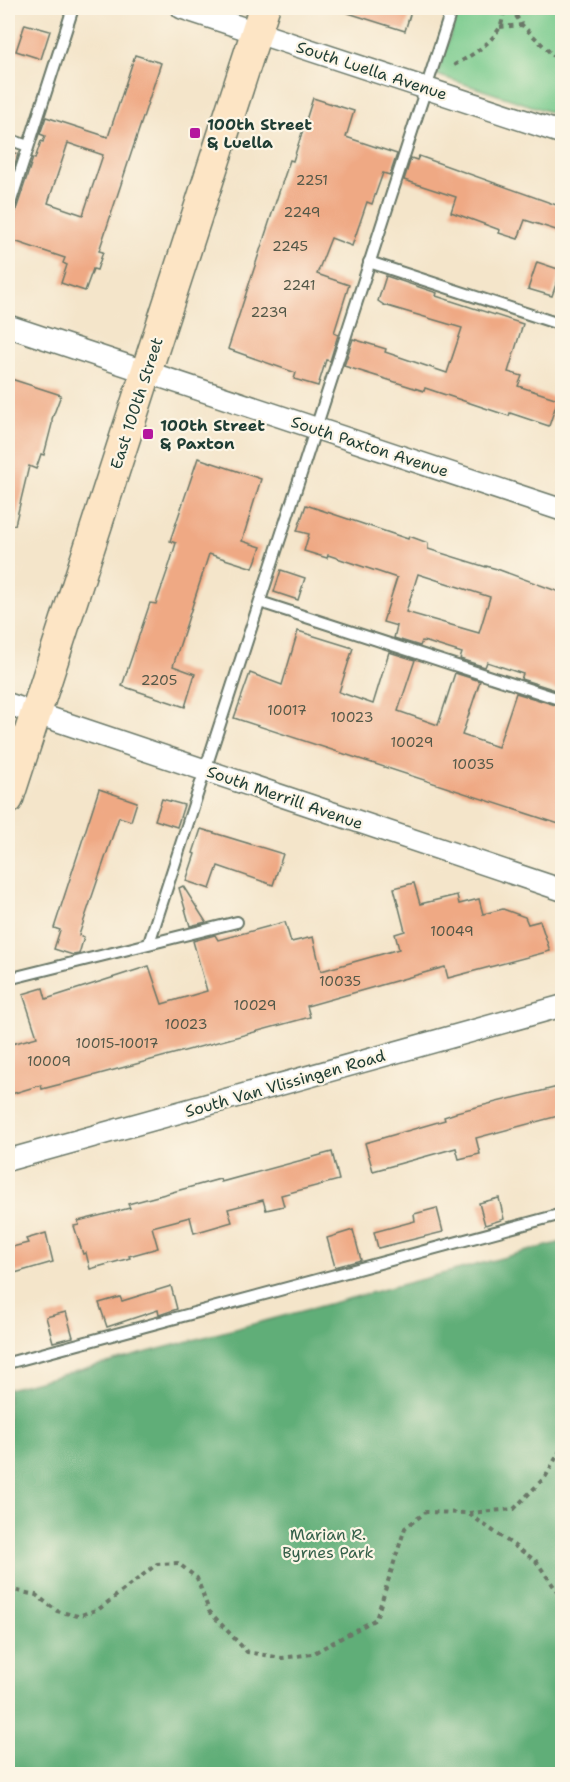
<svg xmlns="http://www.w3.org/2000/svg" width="570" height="1782" viewBox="0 0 570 1782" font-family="'Shantell Sans',sans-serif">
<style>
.green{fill:#77ca8c;stroke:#4b8460;stroke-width:1.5}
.forest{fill:#61ae78;stroke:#407656;stroke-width:1.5}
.building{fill:#efa984;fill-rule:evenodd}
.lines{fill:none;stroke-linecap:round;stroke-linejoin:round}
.lane-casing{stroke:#6a7868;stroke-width:14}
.street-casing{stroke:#6a7868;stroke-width:24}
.secondary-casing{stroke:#6a7868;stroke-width:33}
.path{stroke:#6a7868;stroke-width:4;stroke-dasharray:4.5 4.5;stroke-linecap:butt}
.lane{stroke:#fff;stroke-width:10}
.street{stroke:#fff;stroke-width:21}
.secondary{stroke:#fde5c5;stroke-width:30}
.poi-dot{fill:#b5179e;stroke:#fcf5e5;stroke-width:2}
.labels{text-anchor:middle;stroke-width:4.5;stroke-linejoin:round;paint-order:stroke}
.number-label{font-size:14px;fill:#535848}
.street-label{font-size:16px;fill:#1f3d34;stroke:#fcf5e5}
.poi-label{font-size:16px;font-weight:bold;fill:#1f3d34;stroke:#fcf5e5;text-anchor:start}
.park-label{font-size:16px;fill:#35604a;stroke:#fcf5e5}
</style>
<rect width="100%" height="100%" fill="#fcf5e5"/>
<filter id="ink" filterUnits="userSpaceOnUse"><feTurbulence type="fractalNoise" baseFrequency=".0167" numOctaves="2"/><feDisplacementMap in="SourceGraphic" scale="12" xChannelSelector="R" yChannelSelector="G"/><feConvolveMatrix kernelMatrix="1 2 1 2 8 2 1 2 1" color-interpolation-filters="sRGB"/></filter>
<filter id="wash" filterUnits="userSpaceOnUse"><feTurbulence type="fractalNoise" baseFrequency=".008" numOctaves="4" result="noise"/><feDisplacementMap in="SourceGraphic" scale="24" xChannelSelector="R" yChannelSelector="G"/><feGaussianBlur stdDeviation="1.35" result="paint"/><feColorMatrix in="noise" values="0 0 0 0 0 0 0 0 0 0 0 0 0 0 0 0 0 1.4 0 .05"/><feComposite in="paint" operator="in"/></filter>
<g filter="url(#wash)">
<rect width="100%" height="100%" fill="#f4e5ca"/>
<path class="green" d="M459,8H562V116L437,75Z"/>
<path class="forest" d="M562,1242V1774H8V1389Z"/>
<g id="blocks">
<g class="building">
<path d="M346,8H412L405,31L345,12Z"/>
<path d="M25,24L50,31L41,59L16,51Z"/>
<path d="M135,55L161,63L99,251L103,252L97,270L93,269L85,291L61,283L67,265L63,263L65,258L8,239V217L15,213L33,158L35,159L41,141L43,142L45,136L40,134L46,117L108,137ZM68,143L103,155L83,215L48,203Z"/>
<path d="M313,98L354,111L346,137L397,154L390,175L383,173L372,204L367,202L352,246L331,238L317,274L349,285L334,333L338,335L330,361L326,360L318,386L294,379L296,373L228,349L279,192L290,160L293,161Z"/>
<path d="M8,151L18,154L8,187Z"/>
<path d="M419,156L562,207V232L525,220L518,239L499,233L500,230L451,212L456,197L404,180L411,158L417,160Z"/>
<path d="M537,262L561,270L552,296L528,289Z"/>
<path d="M386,276L437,293L436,296L523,324L508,372L522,376L518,386L558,399L549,426L510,413L509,416L425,388L424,391L344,366L353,339L386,349L385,352L447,373L462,328L384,305L378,301Z"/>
<path d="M8,378L61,395L52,419V424L44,455L41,454L36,469L29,466L15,525L8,524Z"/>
<path d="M198,458L261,479L242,541L261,547L253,568L209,554L173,666L195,674L185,707L122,686L150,603L156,604L170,563L176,543L170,541Z"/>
<path d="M306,505L408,539L409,536L428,543V549L486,567V566L497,569L562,593V692L521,679L523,674L487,662L485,667L460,659L462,653L427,642L422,641L420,646L394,638L397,626L383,622L397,578L328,555L327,558L304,551L309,534L297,531ZM418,574L490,597L479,633L406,612Z"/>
<path d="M281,570L305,578L298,600L274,592Z"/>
<path d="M298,631L353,648L339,692L373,704L389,652L415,660L398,711L438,725L455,673L480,681L462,735L498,747L516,693L562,707V825L234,718L250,673L282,685Z"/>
<path d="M99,789L137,802L131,821L119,817L79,935L84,937L79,954L73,955L54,949L60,930L54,928Z"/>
<path d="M162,799L184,805L177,827L155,820Z"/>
<path d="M201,829L283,854L273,885L218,866L210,889L186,881L195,854L193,853Z"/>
<path d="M414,883L420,904L457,895L459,904L479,899L483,914L503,909L525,917L528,924L540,921L550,951L448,978L445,967L307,1006L310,1017L77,1080L42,1089L41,1085L8,1095V1045L37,1037L23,994L43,988L46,999L149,966L162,1004L207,991L193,941L215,935L218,940L285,922L291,942L313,937L321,971L382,954L399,949L395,934L405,931L394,888Z"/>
<path d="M183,886L206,922L190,926L179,888Z"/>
<path d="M562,1086V1115L476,1138L480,1154L459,1159L456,1148L373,1171L365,1143L445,1120L444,1117L456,1113V1112Z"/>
<path d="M332,1152L339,1180L281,1195L284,1206L266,1210L263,1200L228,1209L232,1222L194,1233L190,1217L152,1227L158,1248L129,1256L130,1258L90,1269L86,1253L83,1254L74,1226L79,1225L78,1221L130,1208L128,1204L169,1193L220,1179L221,1182Z"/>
<path d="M499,1198L504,1219L485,1225L479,1203Z"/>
<path d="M437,1208L443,1232L378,1248L374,1232L415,1221L414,1214Z"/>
<path d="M353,1230L361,1260L335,1267L327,1238Z"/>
<path d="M46,1233L53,1262L8,1275V1248L28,1243L26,1239Z"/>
<path d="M171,1286L177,1309L159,1315L158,1310L107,1327L99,1303L120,1297L122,1301Z"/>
<path d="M66,1312L73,1337L53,1342L46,1317Z"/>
</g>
</g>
</g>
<g filter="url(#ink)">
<use href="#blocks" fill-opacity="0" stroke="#6a7868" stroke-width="1.5"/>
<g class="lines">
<defs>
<g id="lane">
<path d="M8,139L28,146"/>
<path d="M8,210L73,8"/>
<path d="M369,262L562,325"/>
<path d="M260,602L562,700"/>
<path d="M149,943L452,8"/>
<path d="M8,979L237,922"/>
<path d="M8,1363L562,1214"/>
</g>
<g id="street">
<path d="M182,8L562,133"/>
<path d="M8,326L562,510"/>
<path d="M8,704L562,890"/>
<path d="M8,1160L562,1006"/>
</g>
<path id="secondary" d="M8,799L264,8"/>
</defs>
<use href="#lane" class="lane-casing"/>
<use href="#street" class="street-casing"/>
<use href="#secondary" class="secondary-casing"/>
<g class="path">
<path d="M511,8L522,25L562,64"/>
<path d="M500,27L522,25"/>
<path d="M454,65C471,56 491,44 500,27C503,22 503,13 505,8"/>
<path d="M469,1514L536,1561L562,1598"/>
<path d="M8,1589L36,1595L57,1611L78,1616L99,1609L157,1564L178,1563L197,1578L209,1611L247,1652L282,1658L312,1654L376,1619L405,1528L426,1512L468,1513L514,1509L546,1476L562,1447"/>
</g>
<use href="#lane" class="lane"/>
<use href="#street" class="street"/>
<use href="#secondary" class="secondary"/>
</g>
</g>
<g class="poi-dot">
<rect x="189" y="127" width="12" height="12" rx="3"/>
<rect x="142" y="428" width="12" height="12" rx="3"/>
</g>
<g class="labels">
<g class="number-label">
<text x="312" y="185">2251</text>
<text x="302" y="217">2249</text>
<text x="290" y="251">2245</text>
<text x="299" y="290">2241</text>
<text x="269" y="317">2239</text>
<text x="159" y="685">2205</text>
<text x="287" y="715">10017</text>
<text x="352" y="722">10023</text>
<text x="412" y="747">10029</text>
<text x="473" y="769">10035</text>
<text x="452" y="936">10049</text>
<text x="340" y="986">10035</text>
<text x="255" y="1010">10029</text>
<text x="186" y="1029">10023</text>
<text x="117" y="1048">10015-10017</text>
<text x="49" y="1066">10009</text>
</g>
<g class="street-label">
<text transform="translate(372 70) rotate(18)" y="6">South Luella Avenue</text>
<text transform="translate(136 403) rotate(-72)" y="6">East 100th Street</text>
<text transform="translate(370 446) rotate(18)" y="6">South Paxton Avenue</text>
<text transform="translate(285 797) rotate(19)" y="6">South Merrill Avenue</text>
<text transform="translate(285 1083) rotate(-16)" y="6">South Van Vlissingen Road</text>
</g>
<g class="poi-label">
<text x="207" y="130">100th Street<tspan x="207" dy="18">&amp; Luella</tspan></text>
<text x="160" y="431">100th Street<tspan x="160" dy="18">&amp; Paxton</tspan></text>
</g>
<g class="park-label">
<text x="328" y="1540">Marian R.<tspan x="328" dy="18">Byrnes Park</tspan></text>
</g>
</g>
<rect width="570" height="1782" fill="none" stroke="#fcf5e5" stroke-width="30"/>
</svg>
